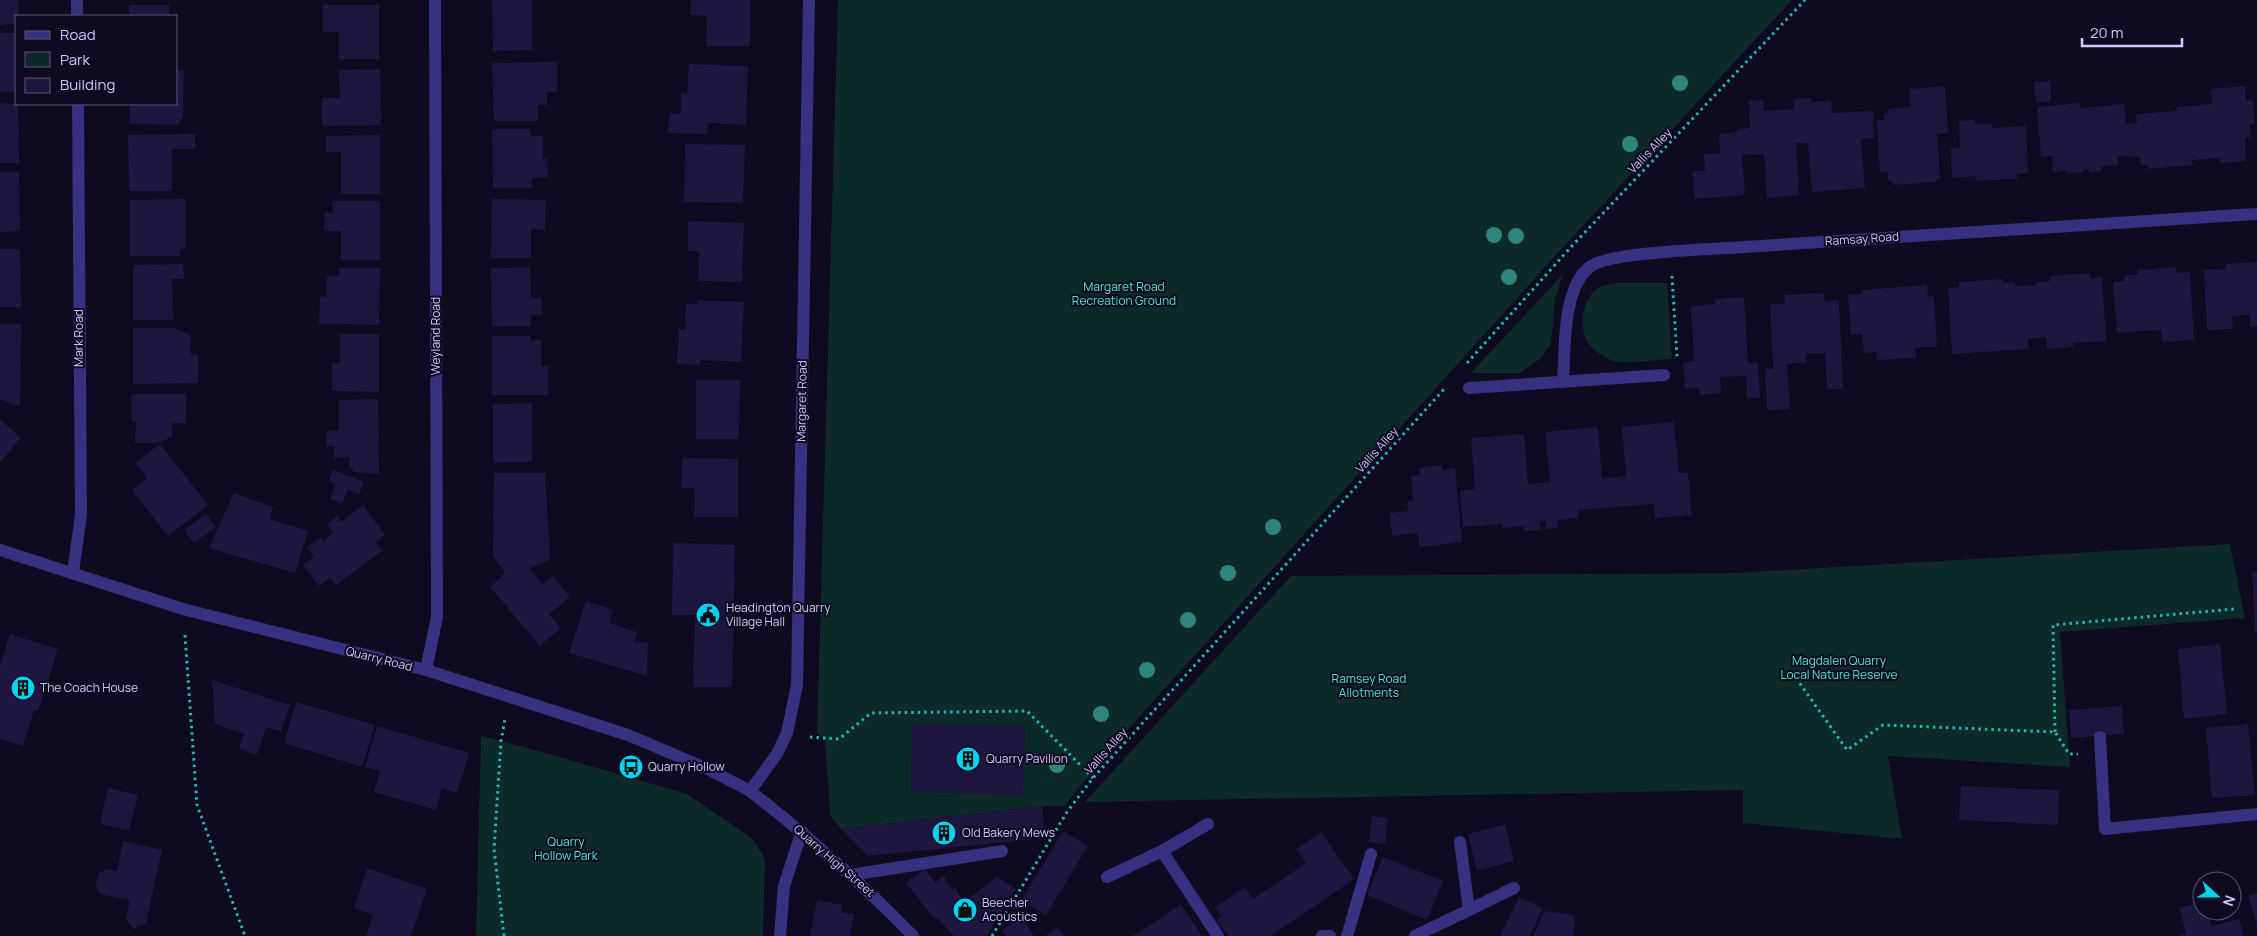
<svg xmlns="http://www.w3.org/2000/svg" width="2257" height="936" viewBox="0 0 2257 936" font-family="Manrope,sans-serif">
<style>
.green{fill:#0d2929}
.building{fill:#1f1541}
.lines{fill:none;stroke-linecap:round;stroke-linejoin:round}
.path{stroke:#22b9b5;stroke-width:3;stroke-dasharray:2.5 4;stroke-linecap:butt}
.service{stroke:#373182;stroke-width:12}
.minor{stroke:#373182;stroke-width:12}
.tertiary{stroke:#373182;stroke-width:12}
.tree{fill:#2f857b}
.labels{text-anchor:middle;stroke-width:4;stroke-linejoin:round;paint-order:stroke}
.street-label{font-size:12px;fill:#d0c8ff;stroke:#0e0a1f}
.park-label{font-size:12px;fill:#4ae9c7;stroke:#0e0a1f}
.poi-label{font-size:12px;fill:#d0c8ff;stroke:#0e0a1f;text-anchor:start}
</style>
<rect width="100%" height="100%" fill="#0e0a1f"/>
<g class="green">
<path d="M838,0H1792L1557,254L1123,735L1064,806H1043L841,829L830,815L825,739L817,733Z"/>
<path d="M1563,274L1555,299L1551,344L1540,359L1520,373H1471Z"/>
<path d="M1617,283H1667L1672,359C1657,359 1627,365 1614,361C1604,358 1592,350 1587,341C1578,324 1583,294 1602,286C1607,284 1612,284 1617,283Z"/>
<path d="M2230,544L2245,618L2060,632L2070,767L1888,756L1902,839L1743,823V790L1085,802L1291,576L1734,573Z"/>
<path d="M481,736L528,748L687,794L752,838L765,859L763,936H476Z"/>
</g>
<g class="building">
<path d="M0,0H18L19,16H16V24L0,25Z"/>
<path d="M492,0H532V50L493,51Z"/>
<path d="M691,0H750V46H706L707,16L691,15Z"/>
<rect x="129" y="5" width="40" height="11"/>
<path d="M323,5H379V59H339V32H323Z"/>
<rect x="0" y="33" width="16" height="59"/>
<path d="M557,62V92H547V105H538V121H494L492,63Z"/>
<path d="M689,64L748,66L746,125L708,123L707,134L668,133L669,113L681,114V93L687,94Z"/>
<path d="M380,69L381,125L322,126V98H340L339,70Z"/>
<path d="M176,70L184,71L183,119H179V125L129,124L130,104H176Z"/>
<path d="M2050,81L2051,101L2036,103L2034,82Z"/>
<path d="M1945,86L1948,133L1937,134L1940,179H1936V182L1893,185L1892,181H1888V172H1880L1877,120H1884V113H1888V109L1910,107L1909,89Z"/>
<path d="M2245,86L2246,101H2253L2255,124H2250L2251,137L2245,138L2246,161L2221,163L2220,158H2217L2192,160L2193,165L2148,169L2147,165L2141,166L2140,157L2118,156V165L2101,166L2102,171L2089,172V169H2083V172L2067,174V171L2053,172L2052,156L2041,157L2037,107L2080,103V108L2124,104L2126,124L2137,123L2136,114L2177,111L2176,107L2212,104L2211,89Z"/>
<path d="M1811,98V102L1831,101L1832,113L1873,111L1874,138L1861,139L1865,188L1812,192L1808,143H1796L1799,195L1767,198L1764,154L1742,155L1745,195L1694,199L1693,171H1705L1704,154L1720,153L1719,134L1738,132V129L1750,128L1749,101L1763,100L1764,111L1794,109L1793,99Z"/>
<path d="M0,103L18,104L19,163H0Z"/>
<path d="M1974,120L1975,124H1992V128L2026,126L2028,173L2017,174V179L1994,180L1976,181L1975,176L1952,178L1951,148H1960L1959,121Z"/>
<path d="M492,129H531V136H543V159L547,158L548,177L532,178V188H493Z"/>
<path d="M195,134V149H172V191H129L128,135Z"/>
<path d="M380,135V194H341V152H326V136Z"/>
<path d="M685,144L745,145L743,203L684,202Z"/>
<path d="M0,172H19L20,231L0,232Z"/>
<path d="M185,199V249H180V256H130V200Z"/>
<path d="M492,199L546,200L545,230L531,229V258H491Z"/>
<path d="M332,201H380V260H341V231H324L325,213H333Z"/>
<path d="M688,221L744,223L742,282L698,281L699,251H688Z"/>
<path d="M0,249H20L21,307H0Z"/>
<path d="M2257,262V326L2250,327V315L2232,316L2233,329L2207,330L2204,270L2225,269L2226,264Z"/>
<path d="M183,264L184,279H172L173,320H133V265Z"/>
<path d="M530,267L531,298H541L542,315H531V326L492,327L491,268Z"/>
<path d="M2176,267L2177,273L2190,272L2194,340L2162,342L2161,330L2117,333L2113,282L2125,281V275H2138V270Z"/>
<path d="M339,268H380L379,325L319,324L320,296L327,297V276H339Z"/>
<path d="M2090,273L2091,278L2102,277L2106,341L2073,343V347L2047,349L2046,337L2038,338L2028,339L2029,349L1952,354L1948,288L1959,287V282L2003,279V283L2015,282V286L2036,285V282L2050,281V276Z"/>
<path d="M1927,285L1928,297L1934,296L1937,347L1915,348L1916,358L1877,360L1876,352L1864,353L1862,334L1851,335L1848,295L1862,294V290Z"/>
<path d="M1824,293L1825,301L1839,300L1843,389H1827L1825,353L1806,354V363L1787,364L1790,409L1767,410L1765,369H1773L1770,304H1785L1784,295Z"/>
<path d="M1744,297L1748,363H1758L1760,398H1747L1746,376L1720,377L1721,393L1700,395L1699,388L1685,389L1683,362L1694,361L1691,306L1715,304V299Z"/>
<path d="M698,300L744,302L741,362L700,360V365L677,364L679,329L685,330L686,304H697Z"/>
<path d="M0,324H21L20,407L0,399Z"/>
<path d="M133,328H173L190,335L191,355H198V383L133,384Z"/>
<path d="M340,334H379V392L332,391V363H340Z"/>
<path d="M492,336H530L531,341L541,340V366H548V395H492Z"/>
<path d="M696,380H740L739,439H696Z"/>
<path d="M131,394H186V423H172V437L157,443H135L136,422H132Z"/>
<path d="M378,399L379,474L354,472L349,465V457L334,458V446H326L327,431L339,430V400Z"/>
<path d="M532,403V462L493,463V404Z"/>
<path d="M0,420L21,438L0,462Z"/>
<path d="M1674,422L1679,473H1688L1692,515L1655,518L1654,504L1578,510V518L1557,520L1558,528L1546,529V521H1540L1541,530L1525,531L1524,526L1502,528V524L1463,527L1460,491L1475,489L1471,438L1524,434L1528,484L1550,482L1545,432L1598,427L1602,478L1626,476L1622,427Z"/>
<path d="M160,444L208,505L168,536L132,490L147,478L135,463Z"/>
<path d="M682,458L738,459V517H694L695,488H681Z"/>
<path d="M1442,465V470L1455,468L1462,542L1419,547L1418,533L1392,536L1390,513L1408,511L1407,501H1413L1411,476L1420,475L1419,468Z"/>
<path d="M333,470L364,482L359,494L348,490L342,504L330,499L335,484L329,481Z"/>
<path d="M494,473H545L550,560L530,568L542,584L553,576L570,597L549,614L561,628L540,646L490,587L505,573L493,556Z"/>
<path d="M234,493L273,507L270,519L308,531L295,573L209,548Z"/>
<path d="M363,505L385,535L376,542L382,551L336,585L330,578L319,586L303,565L314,557L307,547L321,537L324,541L333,533L327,524L337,516L341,522Z"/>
<path d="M206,514L216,527L194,543L184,530Z"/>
<path d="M673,543L735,545L732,687H693L695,615H672Z"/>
<path d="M2257,572V631H2255L2252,573Z"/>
<path d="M586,601L613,610L609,623L637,632L634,642L648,643L647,676L569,653Z"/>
<path d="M10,634L58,649L38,711L34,710L23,746L0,739V666Z"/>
<path d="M2220,644L2227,714L2184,719L2178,649Z"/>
<path d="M212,680L290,705L281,731L266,727L258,753L254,754L242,750L239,747L244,734L215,724Z"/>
<path d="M296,702L375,725L362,767L284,743Z"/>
<path d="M2122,706L2124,734L2071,738L2069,710Z"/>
<path d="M912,724L1025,726L1023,795L911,792Z"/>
<path d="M2248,724L2255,795L2212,798L2206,728Z"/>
<path d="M377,726L469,753L457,793L442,788L436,810L374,792L380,771L365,767Z"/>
<path d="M1961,786L2059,790L2058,825L1959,820Z"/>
<path d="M108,788L138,795L129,830L100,824Z"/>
<path d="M1043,806L1044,838L868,856L841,829Z"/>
<path d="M1372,816L1388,818L1385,844L1369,842Z"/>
<path d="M1505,824L1514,861L1477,871L1468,834Z"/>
<path d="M1063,831L1088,846L1046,915L1021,901Z"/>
<path d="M1321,832L1354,879L1271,936H1228L1217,919L1221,916L1215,907L1245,887L1253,899L1306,863L1296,849Z"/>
<path d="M123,841L162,850L146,923L134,929L126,920L130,900L100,894L96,887L98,874L106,869L117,871Z"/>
<path d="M1383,857L1443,881L1427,920L1367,895Z"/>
<path d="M367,868L427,889L411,936H366L373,915L354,908Z"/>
<path d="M925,869L935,883L944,876L952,890L955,887L964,902L997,877L1016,889L987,936H954L938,918L935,919L906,883Z"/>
<path d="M2257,893V923L2248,896Z"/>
<path d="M1519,897L1543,908L1530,936H1500Z"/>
<path d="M817,900L842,905L841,912L854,914L850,936H810Z"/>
<path d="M2202,902V911H2208L2212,926L2239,919L2244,936H2178L2186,933L2179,908Z"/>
<path d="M1181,904L1202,936H1132L1155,922Z"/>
<path d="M1544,911L1575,915L1573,936H1533Z"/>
<path d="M1022,917L1034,936H1006L1002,930Z"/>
<path d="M1058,927L1064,936H1045Z"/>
</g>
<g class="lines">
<g class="path">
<path d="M1672,276L1677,357"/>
<path d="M1467,363L1571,247L1805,0"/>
<path d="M185,635L197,805L245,936"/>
<path d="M1796,678L1847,750L1883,725L2055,732L2069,754H2078"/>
<path d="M2055,732L2053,625L2234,609"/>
<path d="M810,737L839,739L871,713L1027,711L1093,778"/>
<path d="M504,936L494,849L501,741L505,719"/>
<path d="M992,936L1067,812L1093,778L1446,387"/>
</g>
<g class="service">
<path d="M2100,737L2105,829L2257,814"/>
<path d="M1162,851L1208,824"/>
<path d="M851,875L1002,851"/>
<path d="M1107,877L1162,851L1218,936"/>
<path d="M1469,910L1514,888"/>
<path d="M1347,936L1371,854"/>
<path d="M1415,936L1469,910L1460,842"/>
</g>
<g class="minor">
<path d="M77,0V16"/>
<path d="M1563,382C1565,350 1562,286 1591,266C1612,252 1714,249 1745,247C1915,235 2086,224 2257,214"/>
<path d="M1469,388L1664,375"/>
<path d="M73,572L81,515L78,104"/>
<path d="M426,670L437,617L435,0"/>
<path d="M750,791C808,836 862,883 913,936"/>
<path d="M780,936L784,886L802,831"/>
<path d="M1322,936H1330"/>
</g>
<path class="tertiary" d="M0,550L183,609L426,670L628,735L708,769L750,791L777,754L787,733L797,685L809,0"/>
</g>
<g class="tree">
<circle cx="1680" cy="83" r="8"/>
<circle cx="1630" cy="144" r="8"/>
<circle cx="1494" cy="235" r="8"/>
<circle cx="1516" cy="236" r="8"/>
<circle cx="1509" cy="277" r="8"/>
<circle cx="1273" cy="527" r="8"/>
<circle cx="1228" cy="573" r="8"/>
<circle cx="1188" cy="620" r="8"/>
<circle cx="1147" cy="670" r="8"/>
<circle cx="1101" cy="714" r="8"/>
<circle cx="1057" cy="765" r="8"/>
</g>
<defs>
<symbol id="civic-disc" viewBox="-11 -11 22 22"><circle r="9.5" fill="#00d2f3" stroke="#0e0a1f"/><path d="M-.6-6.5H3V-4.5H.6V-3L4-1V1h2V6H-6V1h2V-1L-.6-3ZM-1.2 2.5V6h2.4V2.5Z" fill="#111"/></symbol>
<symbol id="building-disc" viewBox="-11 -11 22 22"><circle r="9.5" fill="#00d2f3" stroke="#0e0a1f"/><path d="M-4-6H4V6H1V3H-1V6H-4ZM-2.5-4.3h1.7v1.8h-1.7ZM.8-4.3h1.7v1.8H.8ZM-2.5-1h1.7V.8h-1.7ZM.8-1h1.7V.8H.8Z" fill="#111"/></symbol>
<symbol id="bus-disc" viewBox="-11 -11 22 22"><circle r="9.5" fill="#00d2f3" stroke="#0e0a1f"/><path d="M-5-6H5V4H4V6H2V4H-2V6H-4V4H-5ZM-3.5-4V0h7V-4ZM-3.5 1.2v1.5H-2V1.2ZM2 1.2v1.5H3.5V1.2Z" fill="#111"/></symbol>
<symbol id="shop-disc" viewBox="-11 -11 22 22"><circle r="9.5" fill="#00d2f3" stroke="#0e0a1f"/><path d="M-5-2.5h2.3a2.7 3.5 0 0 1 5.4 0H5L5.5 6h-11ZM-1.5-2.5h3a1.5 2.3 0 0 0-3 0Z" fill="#111"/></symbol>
</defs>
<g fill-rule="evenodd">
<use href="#civic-disc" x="694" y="601" width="28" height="28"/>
<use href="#building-disc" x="9" y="674" width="28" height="28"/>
<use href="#building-disc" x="954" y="745" width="28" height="28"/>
<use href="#bus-disc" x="617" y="753" width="28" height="28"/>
<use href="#building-disc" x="930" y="819" width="28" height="28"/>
<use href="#shop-disc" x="951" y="896" width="28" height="28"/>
</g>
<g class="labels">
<g class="street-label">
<text transform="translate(1650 151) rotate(-46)" y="4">Vallis Alley</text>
<text transform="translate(1862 239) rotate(-4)" y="4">Ramsay Road</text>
<text transform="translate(436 336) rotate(-90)" y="4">Weyland Road</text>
<text transform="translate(79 338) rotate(-90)" y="4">Mark Road</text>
<text transform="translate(802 401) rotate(-89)" y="4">Margaret Road</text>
<text transform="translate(1377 450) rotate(-48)" y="4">Vallis Alley</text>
<text transform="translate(379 659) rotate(14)" y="4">Quarry Road</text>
<text transform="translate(1106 751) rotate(-48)" y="4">Vallis Alley</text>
<text transform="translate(834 861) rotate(41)" y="4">Quarry High Street</text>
</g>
<g class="park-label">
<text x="1124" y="291">Margaret Road<tspan x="1124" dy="14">Recreation Ground</tspan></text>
<text x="1839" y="665">Magdalen Quarry<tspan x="1839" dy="14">Local Nature Reserve</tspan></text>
<text x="1369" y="683">Ramsey Road<tspan x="1369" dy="14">Allotments</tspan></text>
<text x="566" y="846">Quarry<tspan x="566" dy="14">Hollow Park</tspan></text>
</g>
<g class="poi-label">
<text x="726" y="612">Headington Quarry<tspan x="726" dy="14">Village Hall</tspan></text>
<text x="40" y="692">The Coach House</text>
<text x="986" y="763">Quarry Pavilion</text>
<text x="648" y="771">Quarry Hollow</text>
<text x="962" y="837">Old Bakery Mews</text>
<text x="982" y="907">Beecher<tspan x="982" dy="14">Acoustics</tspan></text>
</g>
</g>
<rect x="15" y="15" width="162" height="90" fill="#0e0a1f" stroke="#5c5679"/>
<rect x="25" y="31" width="25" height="8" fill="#373182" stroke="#5c5679"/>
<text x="60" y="40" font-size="15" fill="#d0c8ff">Road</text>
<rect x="25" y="52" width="25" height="15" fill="#0d2929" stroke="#5c5679"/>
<text x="60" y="65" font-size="15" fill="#d0c8ff">Park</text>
<rect x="25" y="78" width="25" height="15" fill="#1f1541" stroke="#5c5679"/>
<text x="60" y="90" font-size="15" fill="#d0c8ff">Building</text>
<g transform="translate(2217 896) rotate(111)"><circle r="24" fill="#0e0a1f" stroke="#5c5679"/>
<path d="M0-4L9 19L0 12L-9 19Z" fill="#00d2f3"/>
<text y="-8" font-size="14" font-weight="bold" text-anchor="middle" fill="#d0c8ff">N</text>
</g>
<path d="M2082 38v8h100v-8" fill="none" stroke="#d0c8ff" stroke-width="2.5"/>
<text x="2090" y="38" font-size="15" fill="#d0c8ff" stroke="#0e0a1f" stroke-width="4" paint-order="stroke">20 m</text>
</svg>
